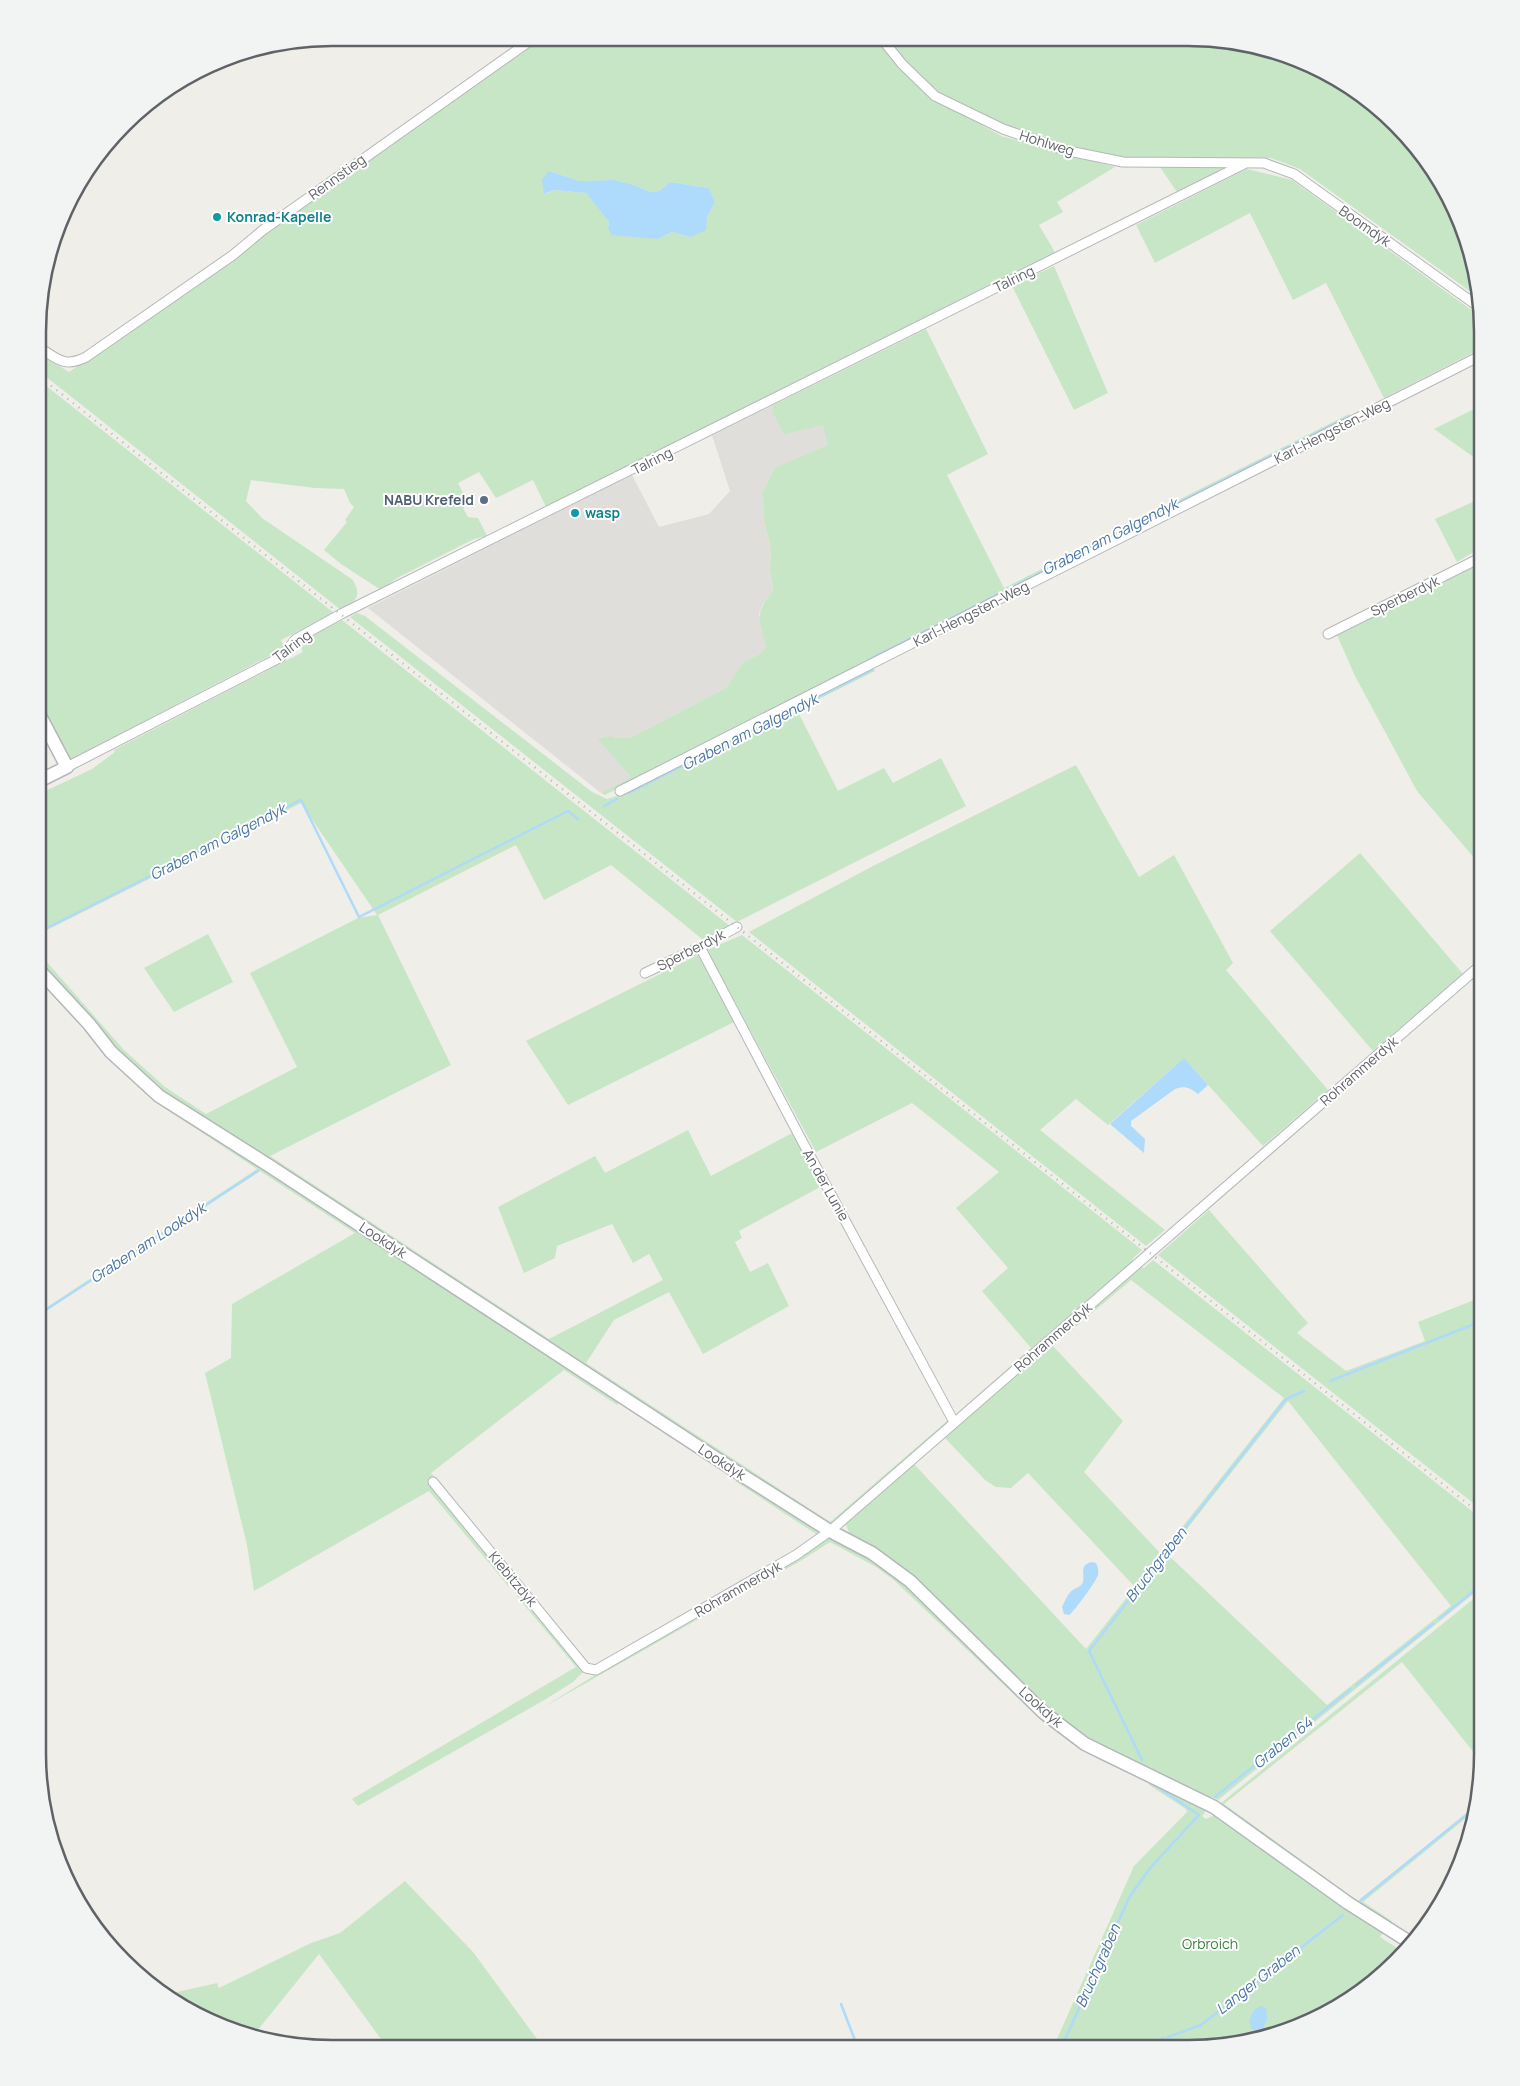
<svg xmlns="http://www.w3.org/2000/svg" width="1520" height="2086" viewBox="0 0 1520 2086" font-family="Manrope,sans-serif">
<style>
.industrial{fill:#dfdeda}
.green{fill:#c7e6c6;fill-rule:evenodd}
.water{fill:#aedafb}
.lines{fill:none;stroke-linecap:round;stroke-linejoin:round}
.stream{stroke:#aedafb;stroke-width:2.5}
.street-casing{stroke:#b5b8bb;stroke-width:11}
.secondary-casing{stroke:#b4b7bb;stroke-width:15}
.street{stroke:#fff;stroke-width:9}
.secondary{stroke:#fff;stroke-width:12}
.rail{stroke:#b6b7b7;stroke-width:2.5;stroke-dasharray:1 6;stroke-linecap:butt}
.culture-dot{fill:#0f9aa8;stroke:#fff;stroke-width:2}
.service-dot{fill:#5c6f8a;stroke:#fff;stroke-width:2}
.labels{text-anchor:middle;stroke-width:4;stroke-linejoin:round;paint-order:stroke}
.street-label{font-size:14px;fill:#5f6367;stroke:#fff}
.culture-label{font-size:14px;font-weight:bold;fill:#0d838f;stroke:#fff;text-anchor:start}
.service-label{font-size:14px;font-weight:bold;fill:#4e5e75;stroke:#fff;text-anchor:end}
.park-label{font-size:14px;fill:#3a833d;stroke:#fff}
.water-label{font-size:15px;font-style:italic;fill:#4775a5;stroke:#fff}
.rim{fill:none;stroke:#5f6367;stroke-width:2.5}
</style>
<rect width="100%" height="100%" fill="#f0eee8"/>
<path class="industrial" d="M773,405L772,411L823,424L829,445L774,468L762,494L764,509V521L771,549L770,570L773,592L763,604L759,614L766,648L758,655L743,662L726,688L630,738L599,739L631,777L601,793L368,608L632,475L659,527L709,514L730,491L712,435Z"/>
<g class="green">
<path d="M539,38L876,39L892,59L927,94L1001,136L1115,167L1057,202L1063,212L1039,225L1056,254L852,353L546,507L533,480L496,498L479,472L458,483L469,505L463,508L468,517L478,518L487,536L474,539L397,578L381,590L341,564L324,550L347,522L345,520L354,507L350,503L344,489L315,488L251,480L246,501L262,518L353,580C362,596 356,602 341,610L40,372V354L69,372L233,258L265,232ZM549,171L580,181L615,180L634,185L650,192L659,191L670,182L709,188L715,202L707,217L690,237L672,232L658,239L608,228L609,222L586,193L555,190L545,194Z"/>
<path d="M888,39L1227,40L1301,60L1367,98L1410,138L1452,201L1473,256L1478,297L1300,169L1271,158L1154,159L1115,156L1051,143L976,113L937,92L905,60Z"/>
<path d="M1160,167H1228L1177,192Z"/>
<path d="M1247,169L1292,180L1481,317L1482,348L1384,398L1326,283L1293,300L1250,213L1155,263L1136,225Z"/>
<path d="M1054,266L1108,393L1074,410L1012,286Z"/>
<path d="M926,329L988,454L947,475L1004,588L1349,414L1351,417L871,660L870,659L605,795L601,793L631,777L598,739L612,736L614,738H630L726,688L743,662L758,655L766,648C760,620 753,615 773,591L770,570L771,549L764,521V509L762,494L774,468L828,445L823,425L784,434L772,411L773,405Z"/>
<path d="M40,381L334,613L281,640L285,648L69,760L39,702Z"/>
<path d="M1482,405V463L1434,429Z"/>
<path d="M1482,491V547L1457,562L1435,519L1475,501Z"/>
<path d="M1482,563V867L1417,791L1355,676L1337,635Z"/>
<path d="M357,613L365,616L592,792L607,799L617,796L873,667L875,671L797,710L838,791L884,768L893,783L941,758L966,806L737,922L350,617Z"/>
<path d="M342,620L730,926L702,939L611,865L544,900L516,845L378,915L451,1065L270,1156L549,1339L663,1280L649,1254L633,1263L612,1224L557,1246L555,1258L524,1273L498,1207L595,1156L605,1173L688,1130L711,1176L794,1132L822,1186L739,1231L742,1238L735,1242L750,1272L768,1263L789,1306L703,1354L669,1292L614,1320L586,1363L830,1522L948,1420L947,1423L832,1523L826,1524L157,1089L110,1044L39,958V953L124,1050L165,1087L206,1114L297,1067L250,973L358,918L377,915L301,803L39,934V794L92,769L115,752L114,750L303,652L299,642Z"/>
<path d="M1076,765L1139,877L1174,855L1233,963L1226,970L1328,1090L1263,1146L1184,1058L1108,1125L1076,1099L1040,1130L1165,1230L1146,1246L749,932L873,866Z"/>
<path d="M1360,853L1463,974L1373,1051L1270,931Z"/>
<path d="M208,934L233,982L174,1012L144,968Z"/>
<path d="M742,935L1142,1250L1132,1259L1137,1263L957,1414H956L1031,1348L982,1291L1008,1268L956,1208L999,1172L912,1103L816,1152L707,950Z"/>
<path d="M698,955L734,1022L568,1105L526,1041Z"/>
<path d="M104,1047L134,1080L620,1400L617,1405L564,1370L431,1473L438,1481L432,1488L506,1576L509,1587L429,1491L254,1591L247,1545L205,1373L231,1358L232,1304L355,1233L260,1171L38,1316V1313L257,1169L154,1101L99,1049Z"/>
<path d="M1209,1210L1308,1323L1297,1333L1346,1371L1425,1341L1418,1322L1482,1297V1324L1477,1326L1482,1333V1510L1158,1255Z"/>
<path d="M1153,1260L1482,1519V1587L1218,1800L1212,1797H1205L1174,1780L1113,1754L1059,1720L851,1537L846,1525L847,1519L1140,1266L1144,1268ZM1131,1280L1284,1398L1161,1554L1084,1472L1123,1421L1053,1346ZM1288,1401L1451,1606L1327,1705L1167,1554ZM945,1438L985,1480L996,1487L1011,1488L1028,1473L1135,1587L1086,1649L914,1464Z"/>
<path d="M741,1479L816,1527L819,1536L735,1481Z"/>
<path d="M832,1536L840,1539L913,1587L1040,1713L1206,1808V1811L1202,1816L1206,1819L1215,1815L1384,1931L1380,1937L1403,1952L1382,1975L1319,2018L1264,2039L1189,2048H1053L1134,1866L1187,1812L1186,1809L1149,1785L1150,1782L1102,1761L1074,1745L1043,1722L895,1581L876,1567L830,1542L802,1560L542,1708L600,1672L700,1617L800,1558Z"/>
<path d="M1482,1592V1763L1402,1662L1224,1804L1358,1901L1475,1806L1472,1824L1466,1818L1363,1902L1392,1921L1388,1925L1222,1808L1221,1803Z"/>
<path d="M516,1595L524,1597L583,1672L573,1682L546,1699L358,1806L352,1799L576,1667Z"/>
<path d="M405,1881L473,1952L543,2047L386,2046L319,1954L253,2036L237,2033L164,1995L217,1983L219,1988L311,1943L340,1933Z"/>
</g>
<g class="water">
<path d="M549,171L580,181L615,180L634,185L650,192L659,191L670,182L709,188L715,202L707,217L706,230L690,237L672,232L658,239L612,235L608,228L609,222L586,193L555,190L544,194L542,180Z"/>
<path d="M1184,1058L1208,1085L1198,1094C1190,1088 1185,1085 1175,1089L1131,1121V1126L1145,1139L1144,1153L1110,1124Z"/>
<path d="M1091,1562L1096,1563C1098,1567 1099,1570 1098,1575C1097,1580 1074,1612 1069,1615L1064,1614L1062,1607C1065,1601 1068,1593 1073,1590C1077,1587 1081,1587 1083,1582C1085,1573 1079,1566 1091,1562Z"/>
<path d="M1260,2006L1266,2008L1267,2019L1263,2029L1258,2032L1252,2029L1249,2021L1254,2010Z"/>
</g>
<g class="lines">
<g class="stream">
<path d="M872,658L1348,417"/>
<path d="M629,793L872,670"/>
<path d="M604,806L617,799"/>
<path d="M39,932L301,800L359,917L568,811L578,819"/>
<path d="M38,1315L258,1171"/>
<path d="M1330,1381L1482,1321"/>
<path d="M1439,1619L1482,1584"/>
<path d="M1356,1685L1433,1624"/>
<path d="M1142,1760L1089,1651L1286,1399L1304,1391"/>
<path d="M1215,1797L1351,1689"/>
<path d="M1361,1900L1475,1808"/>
<path d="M841,2004L858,2048"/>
<path d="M1168,2037L1201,2025L1343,1915"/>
<path d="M1061,2048L1130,1896L1151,1867L1199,1815L1155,1785"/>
<path d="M1136,2048L1164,2038"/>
</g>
<defs>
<g id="street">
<path d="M882,39L902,64L935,96L1003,129L1064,150L1123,162L1264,163L1294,174L1479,307"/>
<path d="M40,348C58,359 64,368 86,357L233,255L263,230L534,38"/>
<path d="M1328,634L1482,557"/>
<path d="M67,767L281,657L296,639L341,614L1244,164"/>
<path d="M620,791L1482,355"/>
<path d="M700,947L801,1139L954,1422"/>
<path d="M645,973L700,947L737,927"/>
<path d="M433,1482L586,1668L596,1670L796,1555L830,1531L1482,964"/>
</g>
<g id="secondary">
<path d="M39,781L67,767L39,714"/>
<path d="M39,970L89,1024L111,1052L159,1096L268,1165L740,1474L830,1531L872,1553L910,1581L1043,1712L1085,1744L1214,1807L1348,1903L1411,1943"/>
</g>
</defs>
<use href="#street" class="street-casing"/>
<use href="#secondary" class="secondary-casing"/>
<use href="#street" class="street"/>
<use href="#secondary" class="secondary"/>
<path class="rail" d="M40,377L1482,1515"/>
</g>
<g class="culture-dot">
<circle cx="217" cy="217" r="5"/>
<circle cx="575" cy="513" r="5"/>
</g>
<circle class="service-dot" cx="484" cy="500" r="5"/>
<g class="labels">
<g class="street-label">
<text transform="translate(1047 143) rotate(17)" y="5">Hohlweg</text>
<text transform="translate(337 177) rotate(-36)" y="5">Rennstieg</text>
<text transform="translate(1365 226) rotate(35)" y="5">Boomdyk</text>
<text transform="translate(1014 279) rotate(-26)" y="5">Talring</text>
<text transform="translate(1332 431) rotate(-27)" y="5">Karl-Hengsten-Weg</text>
<text transform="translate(652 461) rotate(-27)" y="5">Talring</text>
<text transform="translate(1405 596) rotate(-26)" y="5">Sperberdyk</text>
<text transform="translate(971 614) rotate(-27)" y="5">Karl-Hengsten-Weg</text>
<text transform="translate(292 646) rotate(-37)" y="5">Talring</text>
<text transform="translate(691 950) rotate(-27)" y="5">Sperberdyk</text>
<text transform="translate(1359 1071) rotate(-41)" y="5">Rohrammerdyk</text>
<text transform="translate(826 1185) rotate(61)" y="5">An der Lunie</text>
<text transform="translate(383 1240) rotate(33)" y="5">Lookdyk</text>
<text transform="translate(1053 1337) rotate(-41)" y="5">Rohrammerdyk</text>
<text transform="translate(722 1462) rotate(33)" y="5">Lookdyk</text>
<text transform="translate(513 1579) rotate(50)" y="5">Kiebitzdyk</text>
<text transform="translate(738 1589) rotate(-30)" y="5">Rohrammerdyk</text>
<text transform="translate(1041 1707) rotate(42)" y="5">Lookdyk</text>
</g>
<g class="culture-label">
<text x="227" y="222">Konrad-Kapelle</text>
<text x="585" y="518">wasp</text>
</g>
<g class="service-label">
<text x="474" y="505">NABU Krefeld</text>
</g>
<g class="park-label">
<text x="1210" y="1949">Orbroich</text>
</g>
<g class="water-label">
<text transform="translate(1110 537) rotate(-27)" y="5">Graben am Galgendyk</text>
<text transform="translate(750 732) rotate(-27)" y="5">Graben am Galgendyk</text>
<text transform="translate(218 842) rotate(-27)" y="5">Graben am Galgendyk</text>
<text transform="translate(148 1243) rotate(-33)" y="5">Graben am Lookdyk</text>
<text transform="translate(1156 1565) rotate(-52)" y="5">Bruchgraben</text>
<text transform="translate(1283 1743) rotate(-39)" y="5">Graben 64</text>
<text transform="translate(1098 1966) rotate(-66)" y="5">Bruchgraben</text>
<text transform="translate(1258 1980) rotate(-38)" y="5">Langer Graben</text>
</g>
</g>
<path d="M0 0H1520V2086H0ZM332 46H1188A286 286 0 0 1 1474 332V1754A286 286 0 0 1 1188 2040H332A286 286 0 0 1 46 1754V332A286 286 0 0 1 332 46Z" fill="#f2f3f3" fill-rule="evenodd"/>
<path class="rim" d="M332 46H1188A286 286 0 0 1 1474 332V1754A286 286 0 0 1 1188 2040H332A286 286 0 0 1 46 1754V332A286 286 0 0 1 332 46Z"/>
</svg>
